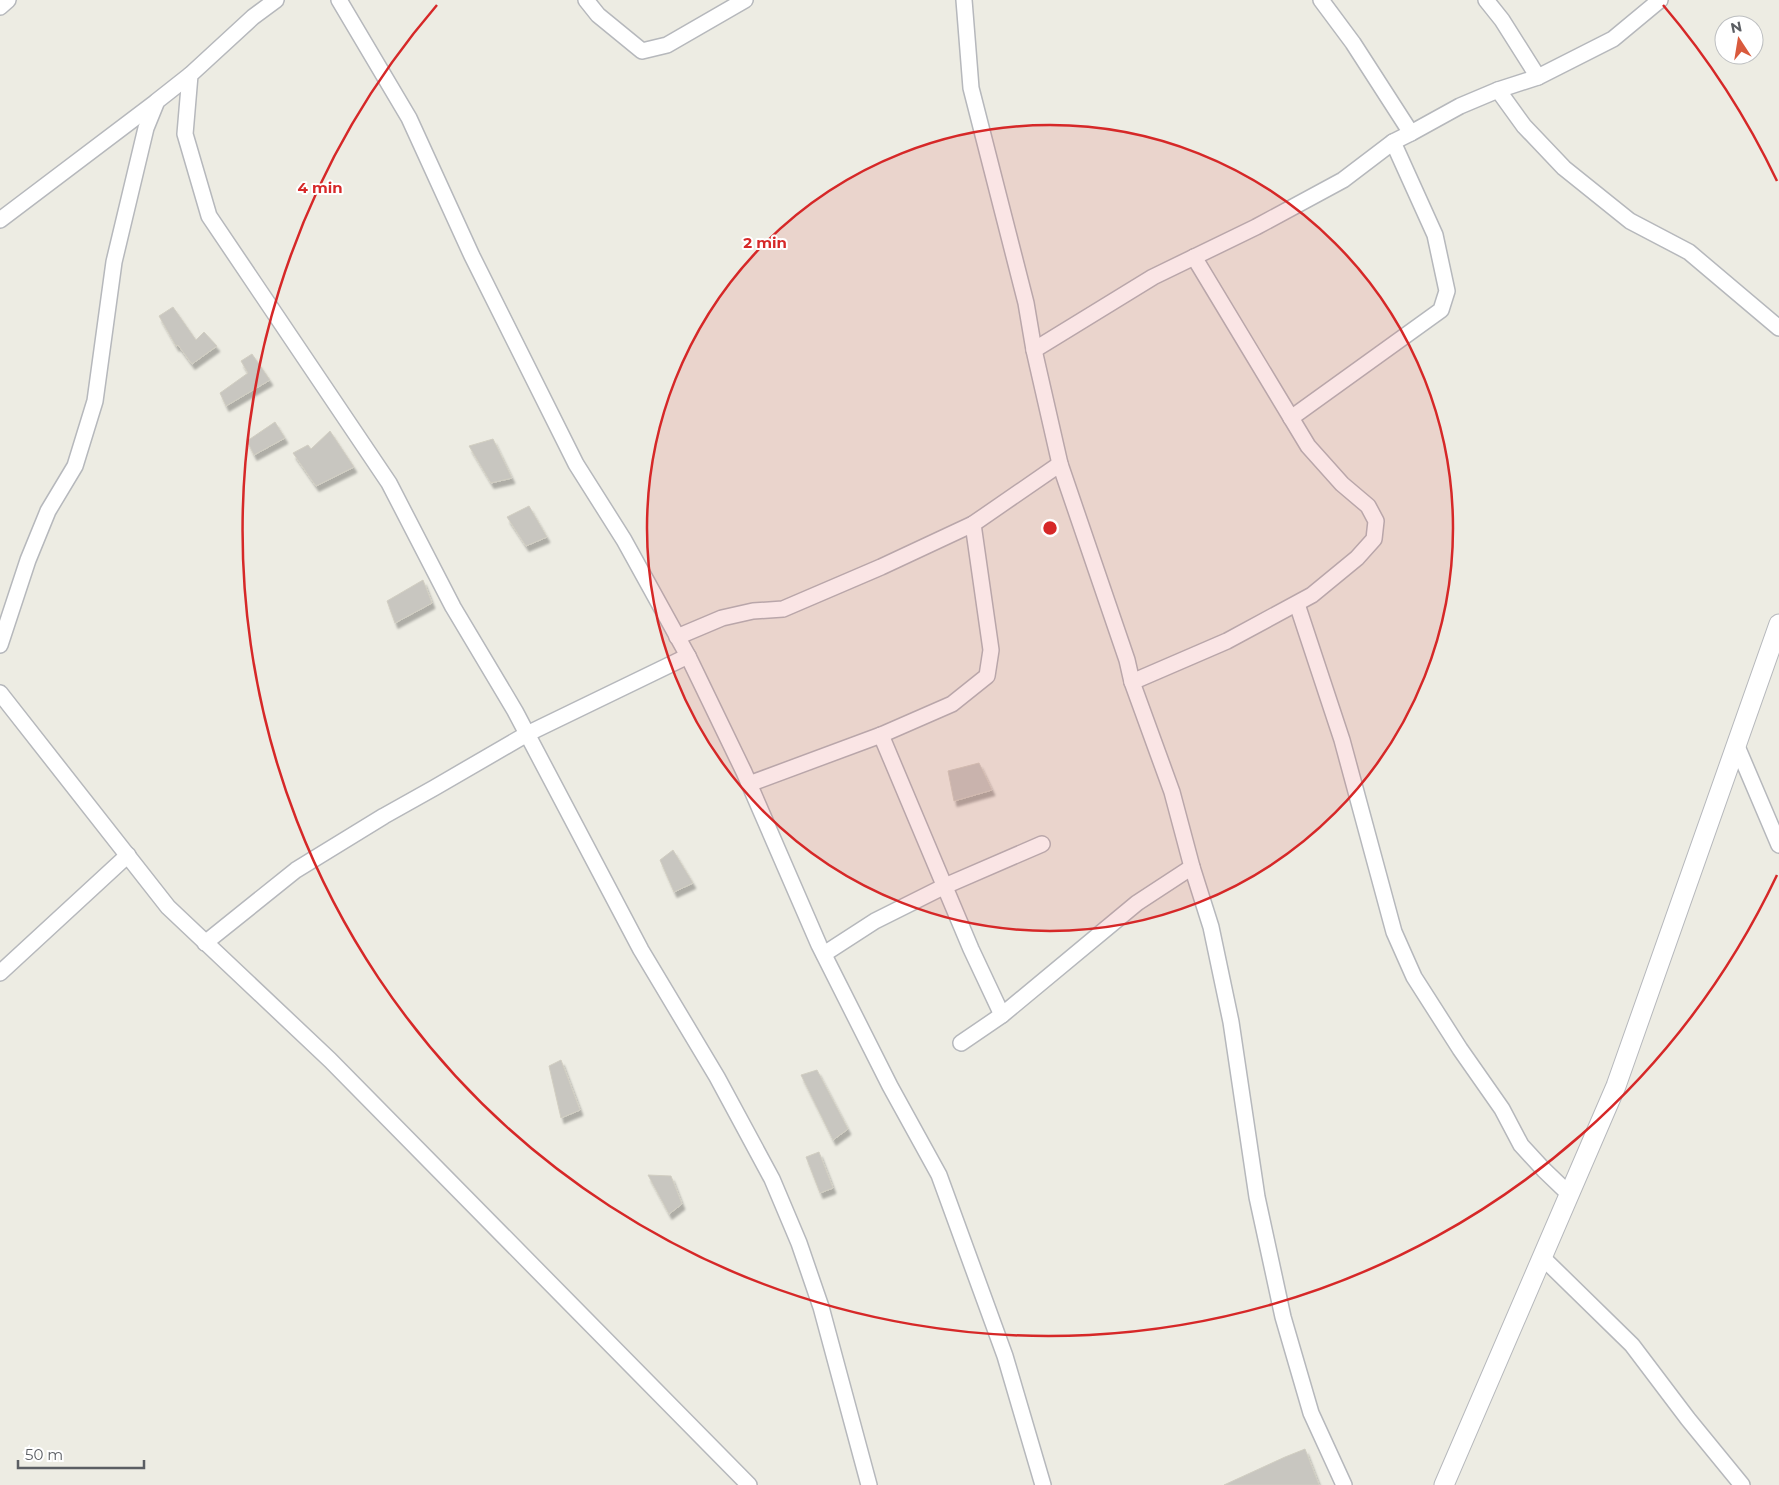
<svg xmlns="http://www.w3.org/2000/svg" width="1779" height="1485" viewBox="0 0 1779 1485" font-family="Montserrat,sans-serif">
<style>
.building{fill:#c8c6c0;stroke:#d1cec2;filter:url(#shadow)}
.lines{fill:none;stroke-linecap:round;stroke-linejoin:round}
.minor-casing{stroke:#b6b8bc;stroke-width:18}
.tertiary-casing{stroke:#b6b8bc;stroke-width:21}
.minor{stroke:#fff;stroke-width:15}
.tertiary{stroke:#fff;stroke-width:19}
.ring{fill:none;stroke:#d62828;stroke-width:2.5}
.centre{fill:#d62828;stroke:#fff;stroke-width:2.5}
.ring-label{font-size:15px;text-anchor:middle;font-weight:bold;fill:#d62828;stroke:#fff;stroke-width:4;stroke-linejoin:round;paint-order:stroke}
</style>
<defs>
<filter id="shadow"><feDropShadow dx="3" dy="5.5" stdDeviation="1" flood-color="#0004"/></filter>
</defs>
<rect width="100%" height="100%" fill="#edece3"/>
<g class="building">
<path d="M173,307L196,340L204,332L217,346L192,364L178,345L176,346L159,316Z"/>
<path d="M252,354L270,380L226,406L220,393L248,373L241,361Z"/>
<path d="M275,422L285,438L254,455L247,441Z"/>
<path d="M330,431L354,467L316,486L293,453L308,445L311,449Z"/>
<path d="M493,439L512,478L491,483L469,446Z"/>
<path d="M529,506L547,537L526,546L507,517Z"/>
<path d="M423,580L432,603L395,623L387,601Z"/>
<path d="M979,763L992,790L954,801L948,771Z"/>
<path d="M673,850L693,883L674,892L660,860Z"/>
<path d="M561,1060L580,1110L561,1118L549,1066Z"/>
<path d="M817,1070L848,1129L833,1140L801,1075Z"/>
<path d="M819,1152L833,1188L820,1193L806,1157Z"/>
<path d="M648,1175L671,1176L682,1204L669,1214Z"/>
<path d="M1305,1449L1319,1485H1224L1285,1457Z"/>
</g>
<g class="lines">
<defs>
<g id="minor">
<path d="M276,0L253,17L190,75L185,134L209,216L389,483L453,607L515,711L641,950L717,1077L772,1179L799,1243L821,1307L869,1485"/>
<path d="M339,0L409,118L472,256L576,464L624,540L688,656L744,772L819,945L890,1086L939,1175L1005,1356L1043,1485"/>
<path d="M586,0L598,15L642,51L667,45L745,0"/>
<path d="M964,0L971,88L1026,303L1034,350L1060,464L1127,660L1132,682L1172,792L1192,867L1211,927L1231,1022L1257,1197L1283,1317L1311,1413L1344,1485"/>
<path d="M1321,0L1353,43L1411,133"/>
<path d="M1486,0L1502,20L1538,77"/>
<path d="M0,7L8,0"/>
<path d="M1498,90L1524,126L1564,168L1630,221L1689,252L1779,328"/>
<path d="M0,220L156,102"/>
<path d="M1034,350L1153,277L1256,227L1343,180L1393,142L1411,133L1460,106L1498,90L1538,77L1613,39L1660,0"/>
<path d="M1291,418L1441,310L1447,291L1435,235L1393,142"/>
<path d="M1297,604L1342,740L1394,932L1414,977L1460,1049L1502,1109L1521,1145L1544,1170L1569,1194"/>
<path d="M677,637L722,618L753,611L783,609L881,567L973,524L1060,464"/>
<path d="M0,645L28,560L48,511L75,466L95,401L114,262L146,128L157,101L190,75"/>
<path d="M1132,682L1227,641L1312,595L1357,558L1374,539L1376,521L1368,506L1342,484L1308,446L1194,257"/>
<path d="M0,693L168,907L330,1060L749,1485"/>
<path d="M881,735L971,949L1002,1015"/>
<path d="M1736,744L1779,845"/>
<path d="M749,784L881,735L952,704L987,676L991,650L973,524"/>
<path d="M205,943L296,870L384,816L434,788L527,734L688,656"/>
<path d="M824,954L875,921L945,886L1042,844"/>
<path d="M0,973L128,855"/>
<path d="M961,1043L1002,1015L1137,903L1192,867"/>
<path d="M1542,1257L1632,1345L1688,1419L1742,1485"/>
</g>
<path id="tertiary" d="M1444,1485L1616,1086L1779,624"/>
</defs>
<use href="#minor" class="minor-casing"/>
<use href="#tertiary" class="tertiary-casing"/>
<use href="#minor" class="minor"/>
<use href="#tertiary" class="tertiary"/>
</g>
<circle cx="1050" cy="528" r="403" fill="#d62828" fill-opacity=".12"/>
<g class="ring">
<circle cx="1050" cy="528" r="403"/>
<path d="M1777 875A806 806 0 1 1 437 5M1663 5A806 806 0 0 1 1777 181"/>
</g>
<circle cx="1050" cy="528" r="8" class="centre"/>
<g class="ring-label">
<text x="320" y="193">4 min</text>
<text x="765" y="248">2 min</text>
</g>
<g transform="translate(1739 40) rotate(348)"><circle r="24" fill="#ffffff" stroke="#bdbfc1"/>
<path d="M0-4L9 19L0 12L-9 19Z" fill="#d95a3d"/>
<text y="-8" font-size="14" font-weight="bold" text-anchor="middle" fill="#5b5e63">N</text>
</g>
<path d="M18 1460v8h126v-8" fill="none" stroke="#5b5e63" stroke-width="2.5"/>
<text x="25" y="1460" font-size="15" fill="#5b5e63" stroke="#ffffff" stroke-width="4" paint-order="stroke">50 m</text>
</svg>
